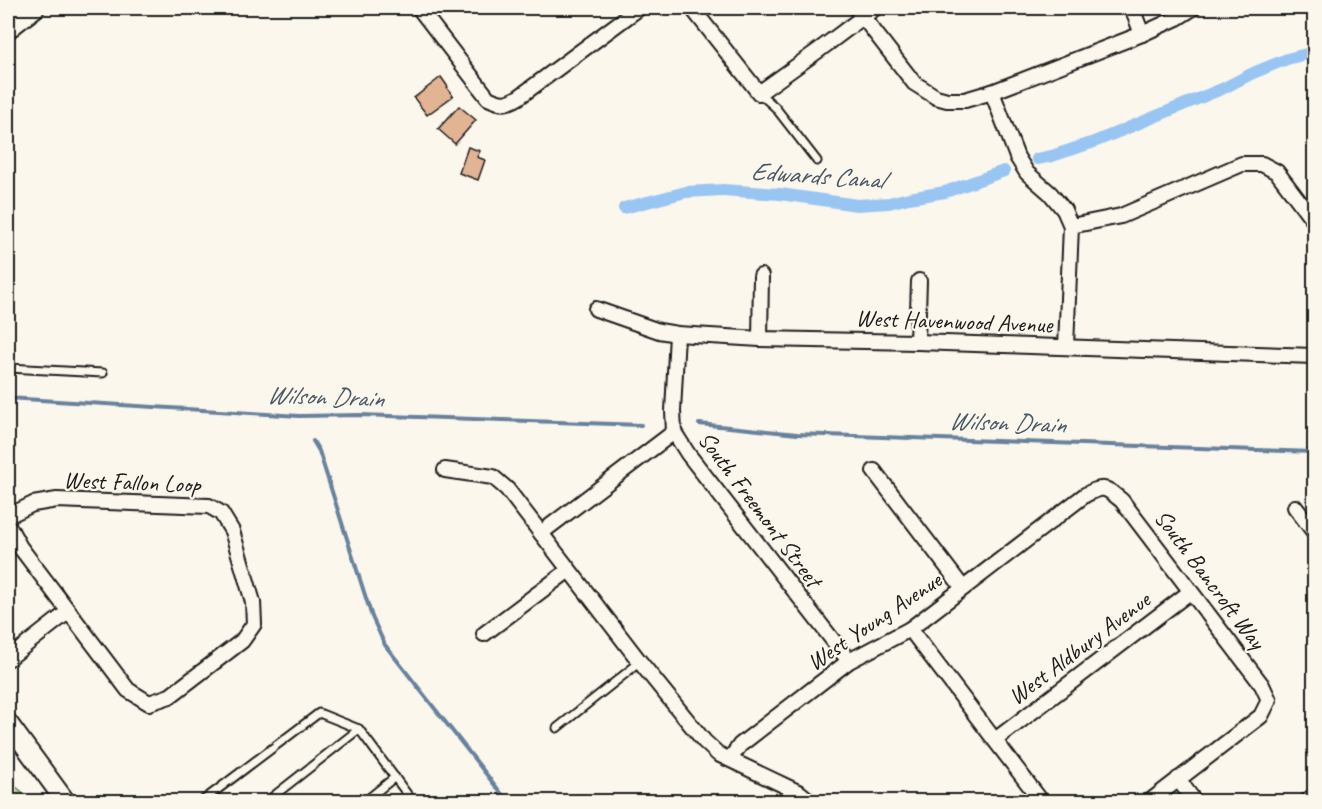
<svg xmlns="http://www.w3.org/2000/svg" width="1322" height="809" viewBox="0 0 1322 809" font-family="Caveat,sans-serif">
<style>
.green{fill:#b4dc98;stroke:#687c5a;stroke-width:1.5}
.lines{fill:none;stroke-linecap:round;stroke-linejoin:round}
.stream{stroke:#67819d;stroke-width:4}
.canal{stroke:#99c5f3;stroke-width:12}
.building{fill:#e3b494;stroke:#1c1c1c;stroke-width:1.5}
.lane-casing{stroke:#1c1c1c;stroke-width:11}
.street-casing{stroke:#1c1c1c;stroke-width:18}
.secondary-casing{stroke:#1c1c1c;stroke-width:22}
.lane{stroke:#fbf7ec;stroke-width:7}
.street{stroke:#fbf7ec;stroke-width:14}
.secondary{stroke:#fbf7ec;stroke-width:18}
.labels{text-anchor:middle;stroke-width:4.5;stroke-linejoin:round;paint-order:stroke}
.street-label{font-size:24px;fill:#1c1c1c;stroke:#fbf7ec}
.water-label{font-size:26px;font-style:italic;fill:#485767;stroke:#fbf7ec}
</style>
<rect width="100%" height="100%" fill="#fbf7ec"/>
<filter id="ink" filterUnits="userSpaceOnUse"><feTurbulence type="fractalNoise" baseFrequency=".0167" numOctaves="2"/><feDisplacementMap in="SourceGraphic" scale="12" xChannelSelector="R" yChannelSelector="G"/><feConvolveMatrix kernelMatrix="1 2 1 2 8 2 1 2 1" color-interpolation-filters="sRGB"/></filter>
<g filter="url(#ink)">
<path class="green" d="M8,781L20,790L31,801H8Z"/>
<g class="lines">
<g class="stream">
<path d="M8,398L299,416L360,415L641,425"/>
<path d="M699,424L797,434L1314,452"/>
<path d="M313,441L319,451L372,617L385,645L508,802"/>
</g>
<g class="canal">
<path d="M1037,159L1052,156L1094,142L1224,88L1253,73L1287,59L1314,52"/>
<path d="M624,208L686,192L723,190L780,194L857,205L889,203L909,198L945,192L1004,171"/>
</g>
</g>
<g class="building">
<path d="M441,77L448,87L447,88L453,96L427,115L414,98Z"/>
<path d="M459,106L476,120L455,144L438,129Z"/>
<path d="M468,147L480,151L477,157L485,160L478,180L459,173Z"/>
</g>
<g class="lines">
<defs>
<g id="lane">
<path d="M759,93L775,107L817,161"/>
<path d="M8,368L103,373"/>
<path d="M557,728L640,662"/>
<path d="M201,802L319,713L359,729L413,802"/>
<path d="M266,802L359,729"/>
<path d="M364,802L395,777"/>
</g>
<g id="street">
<path d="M419,8L488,98C501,104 506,105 519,97L639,8"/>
<path d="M692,8L759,93L819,50L875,8"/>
<path d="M856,8L914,83L936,97L947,100H965L992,92L1142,34L1177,18L1193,8"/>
<path d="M1132,8L1142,34"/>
<path d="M992,92L1017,157L1027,173L1050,193L1064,210L1071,226L1066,347"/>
<path d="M1071,226L1121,216L1242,164H1262L1277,172L1314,221"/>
<path d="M596,309L659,331L677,334L760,339L917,342L1314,356"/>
<path d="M677,334L673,411L674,432L688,454L849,661"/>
<path d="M760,339L761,276"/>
<path d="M917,342L919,281"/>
<path d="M445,470L493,477L507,489L640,662L704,741L718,754L800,793L811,802"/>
<path d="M874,471L963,588"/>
<path d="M1295,507L1314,532"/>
<path d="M8,516L33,504L57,500L209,506L221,513L232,531L253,602L254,624L242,641L170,696L149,703L128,690L20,547L8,525"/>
<path d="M541,533L674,432"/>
<path d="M910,629L1042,802"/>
<path d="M484,634L569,570"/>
<path d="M8,659L69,611"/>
<path d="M995,740L1190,592"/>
<path d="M730,759L740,745L849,661L910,629L1085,495C1105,485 1105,487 1122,501L1262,685L1269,700L1261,716L1149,802"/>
<path d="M1178,779L1195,802"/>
</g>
<g id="secondary">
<path d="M8,29L35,8"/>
<path d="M8,723L66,802"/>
<path d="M1309,802L1314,798"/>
</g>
</defs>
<use href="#lane" class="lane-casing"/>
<use href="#street" class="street-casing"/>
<use href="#secondary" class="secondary-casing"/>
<use href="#lane" class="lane"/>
<use href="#street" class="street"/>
<use href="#secondary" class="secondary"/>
</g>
</g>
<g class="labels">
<g class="street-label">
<text transform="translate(954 321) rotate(2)" y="8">West Havenwood Avenue</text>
<text transform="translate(132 482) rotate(2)" y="8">West Fallon Loop</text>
<text transform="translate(760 509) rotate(53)" y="8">South Freemont Street</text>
<text transform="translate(1210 579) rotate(53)" y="8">South Bancroft Way</text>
<text transform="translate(874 621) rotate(-34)" y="8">West Young Avenue</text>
<text transform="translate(1079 648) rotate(-37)" y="8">West Aldbury Avenue</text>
</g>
<g class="water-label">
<text transform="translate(817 175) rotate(4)" y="9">Edwards Canal</text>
<text transform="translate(325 396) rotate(2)" y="9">Wilson Drain</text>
<text transform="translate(1007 422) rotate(2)" y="9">Wilson Drain</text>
</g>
</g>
<rect width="1322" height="809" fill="none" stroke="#fbf7ec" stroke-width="30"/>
<rect x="15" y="15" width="1292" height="779" fill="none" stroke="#1c1c1c" stroke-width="2" filter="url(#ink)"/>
</svg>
